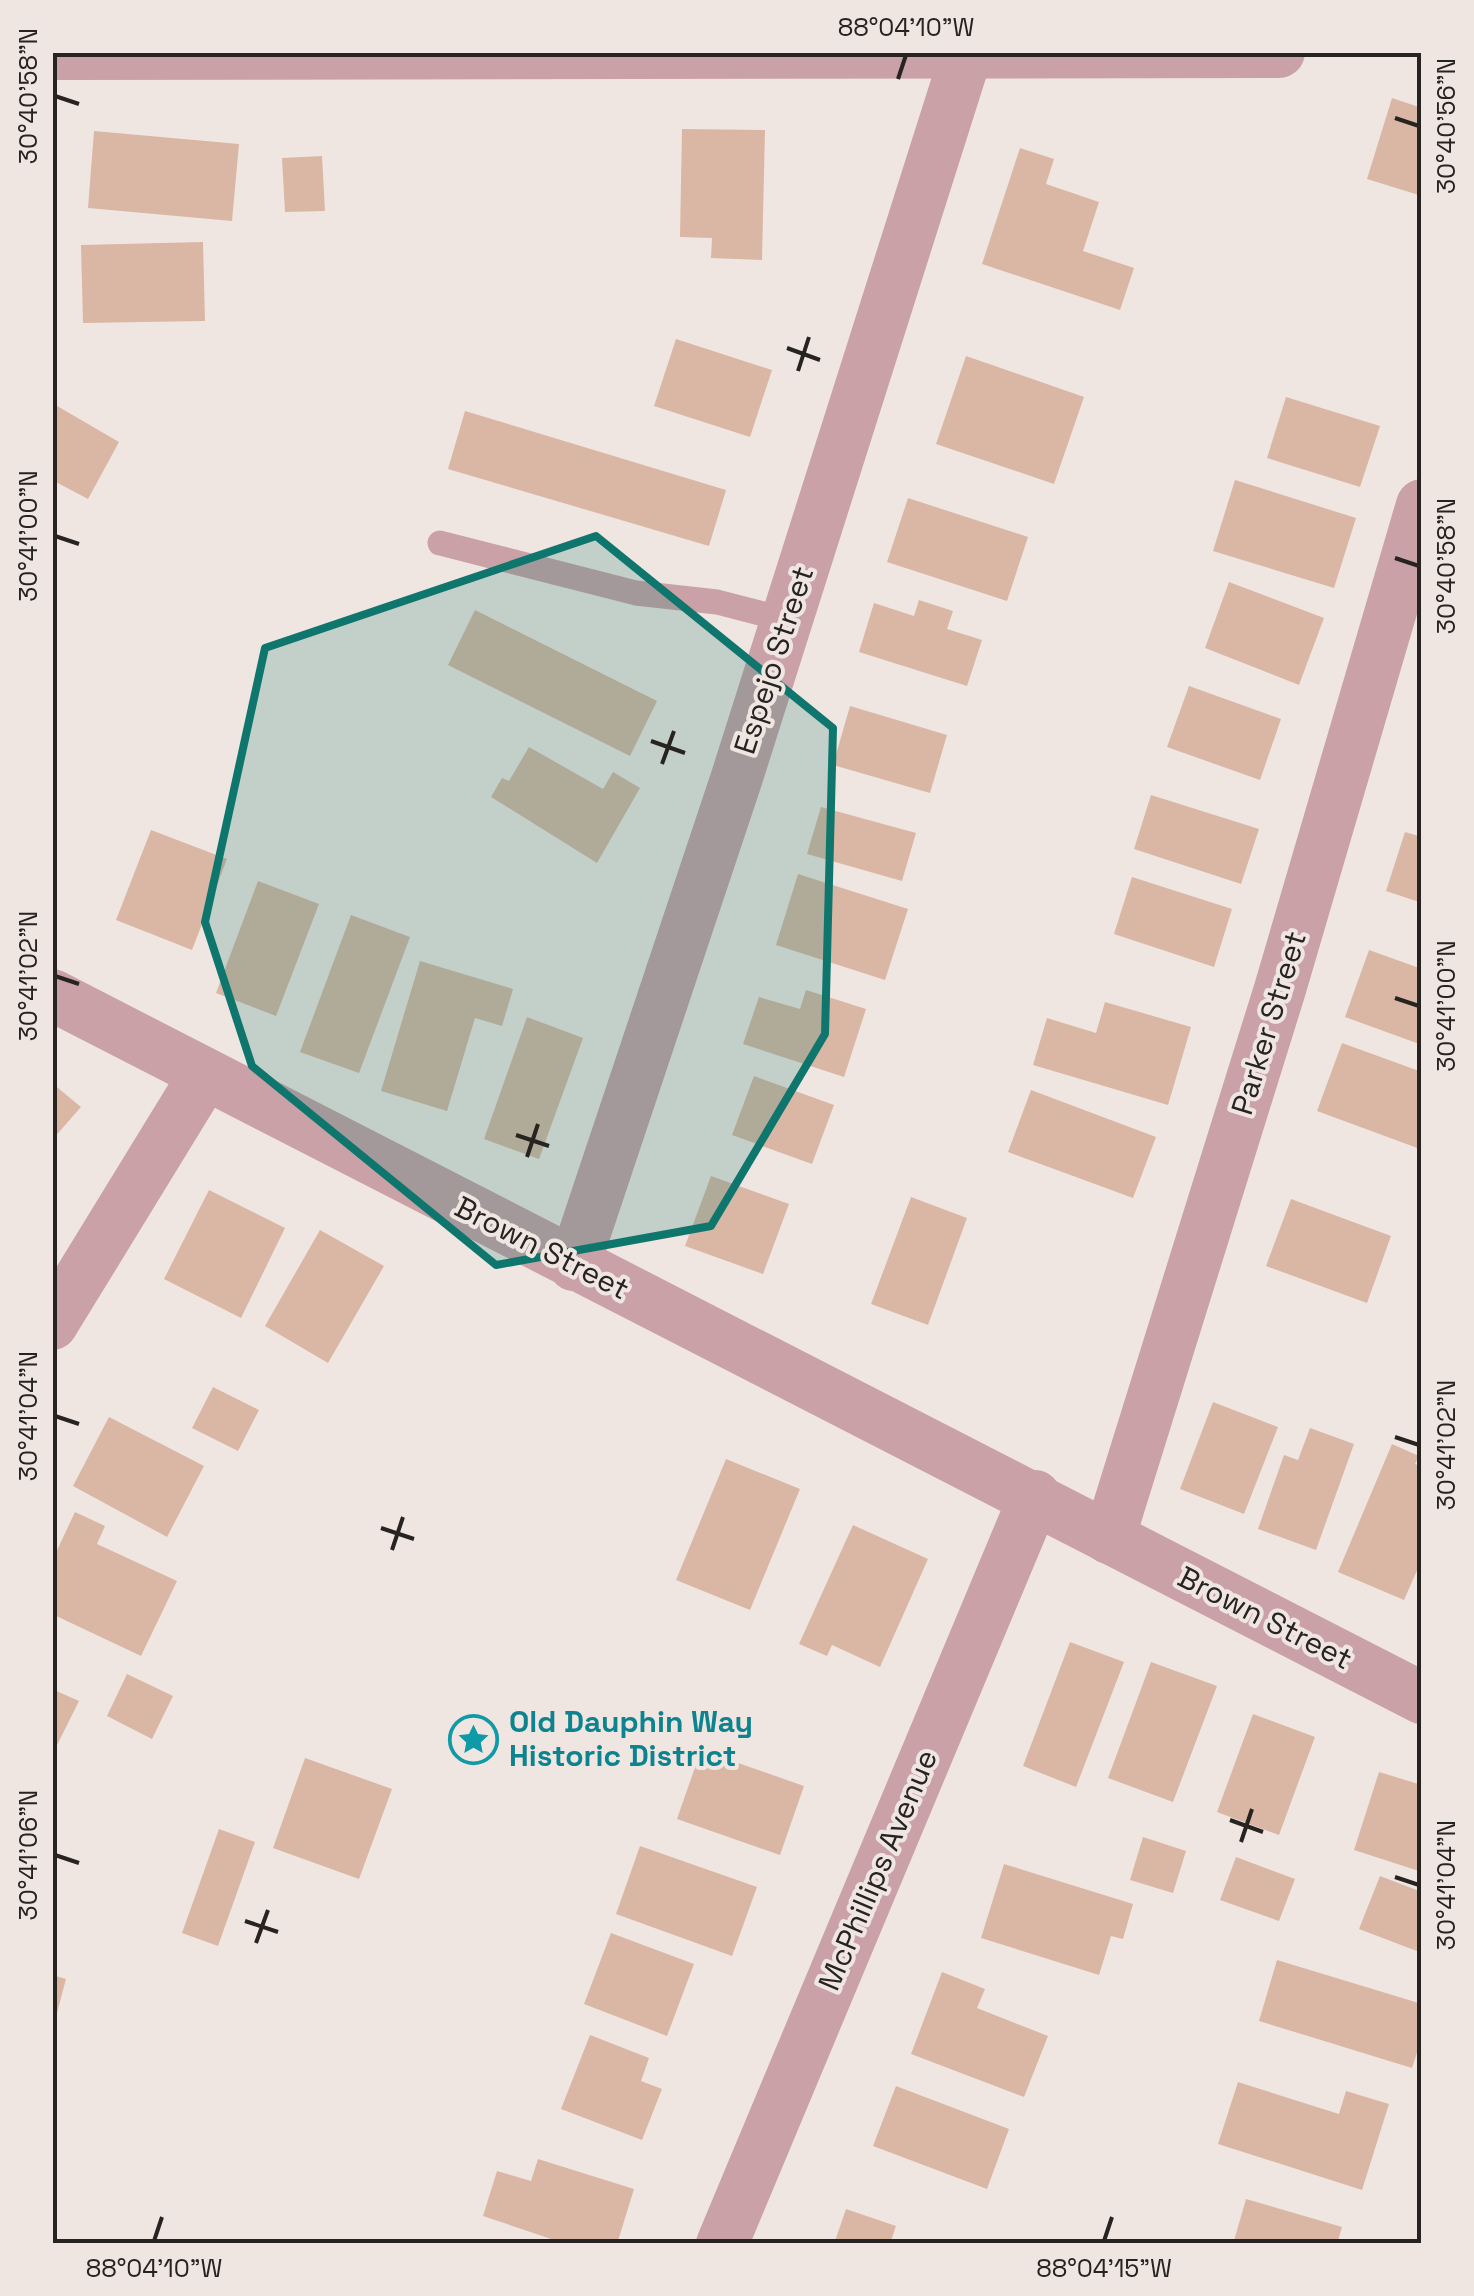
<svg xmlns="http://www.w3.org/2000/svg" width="1474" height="2296" viewBox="0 0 1474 2296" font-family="'Space Grotesk',sans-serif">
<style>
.building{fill:#d9b7a4}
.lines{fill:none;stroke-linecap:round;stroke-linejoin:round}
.service{stroke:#c9a1a6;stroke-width:25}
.minor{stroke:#c9a1a6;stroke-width:52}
.marked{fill:#0f766e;fill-opacity:0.2;stroke:#0f766e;stroke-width:8;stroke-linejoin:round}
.ticks{fill:none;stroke:#262321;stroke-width:4}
.labels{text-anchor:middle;stroke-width:8;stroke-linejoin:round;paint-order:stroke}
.street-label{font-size:30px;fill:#262321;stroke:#f0e6e1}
.culture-label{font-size:30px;font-weight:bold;fill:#0d838f;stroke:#f0e6e1;text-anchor:start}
.neatline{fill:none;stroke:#262321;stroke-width:4}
.ticks-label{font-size:25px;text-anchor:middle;fill:#262321}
</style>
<rect width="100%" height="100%" fill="#f0e6e1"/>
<g class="building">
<path d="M1392,98L1422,108V196L1367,179Z"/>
<path d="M682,129L765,130L762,260L711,258L712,238L680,237Z"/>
<path d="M94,131L239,144L232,221L88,208Z"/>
<path d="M1020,148L1054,159L1046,184L1099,202L1083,251L1134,268L1120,310L982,264Z"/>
<path d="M322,156L325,211L285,212L282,158Z"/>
<path d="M203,242L205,321L83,323L81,245Z"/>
<path d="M676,339L772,370L750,437L654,406Z"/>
<path d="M966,356L1084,397L1054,484L936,444Z"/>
<path d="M1286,397L1380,426L1360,487L1267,458Z"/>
<path d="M52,403L119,442L88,499L52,480Z"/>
<path d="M465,411L726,490L709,546L448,469Z"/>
<path d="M1235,480L1356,518L1334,588L1213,551Z"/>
<path d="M908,498L1028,537L1007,601L887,562Z"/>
<path d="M1229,582L1324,618L1299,685L1205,648Z"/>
<path d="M919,600L953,611L947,629L982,640L967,686L859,652L874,603L914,616Z"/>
<path d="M475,610L657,701L630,756L448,665Z"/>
<path d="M1189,686L1281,719L1260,780L1167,747Z"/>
<path d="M850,706L947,735L930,793L833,765Z"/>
<path d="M529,747L603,789L613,772L640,788L597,863L491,797L502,778L509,781Z"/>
<path d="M1151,795L1259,829L1241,884L1134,849Z"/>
<path d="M821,807L916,833L902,881L807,854Z"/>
<path d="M151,830L227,859L192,950L116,920Z"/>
<path d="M1405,832L1422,837V903L1386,891Z"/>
<path d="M798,874L908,909L885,980L776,945Z"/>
<path d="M1132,877L1232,909L1214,967L1114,934Z"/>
<path d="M258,881L319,904L276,1016L216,993Z"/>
<path d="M351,915L410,937L359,1073L300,1052Z"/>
<path d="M1369,950L1422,969V1045L1345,1017Z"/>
<path d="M420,961L513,989L502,1026L475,1018L447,1111L381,1091Z"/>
<path d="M806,990L866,1009L844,1077L743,1044L759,997L800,1009Z"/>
<path d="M1105,1002L1191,1027L1168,1105L1033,1065L1047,1018L1096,1033Z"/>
<path d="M527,1017L583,1038L539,1159L484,1139Z"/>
<path d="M1342,1043L1422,1072L1420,1149L1317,1111Z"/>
<path d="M754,1076L834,1105L812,1164L732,1135Z"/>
<path d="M52,1083L81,1107L52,1140Z"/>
<path d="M1031,1090L1156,1137L1133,1198L1008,1152Z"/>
<path d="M711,1176L789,1204L763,1274L685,1246Z"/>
<path d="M209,1190L285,1228L241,1318L164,1279Z"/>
<path d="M911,1197L967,1218L928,1325L871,1304Z"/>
<path d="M1291,1199L1391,1236L1367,1303L1266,1266Z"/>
<path d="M320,1230L384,1266L328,1363L265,1326Z"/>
<path d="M213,1387L259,1410L238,1451L192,1428Z"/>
<path d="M1213,1402L1278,1427L1244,1514L1180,1489Z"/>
<path d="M109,1417L204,1466L167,1537L73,1486Z"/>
<path d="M1310,1428L1354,1444L1316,1550L1258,1529L1284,1455L1298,1460Z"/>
<path d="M1392,1444L1419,1456L1415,1464L1422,1467V1559L1404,1600L1338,1572Z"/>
<path d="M726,1459L800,1489L750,1610L676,1580Z"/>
<path d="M75,1512L105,1526L97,1544L177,1581L141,1656L52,1614V1561Z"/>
<path d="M853,1525L928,1559L880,1667L832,1645L827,1656L799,1644Z"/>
<path d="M1070,1642L1124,1662L1076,1787L1023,1766Z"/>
<path d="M1151,1662L1217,1686L1173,1802L1108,1778Z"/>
<path d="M127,1674L173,1696L152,1739L107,1716Z"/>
<path d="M52,1689L79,1701L52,1755Z"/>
<path d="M1253,1714L1315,1737L1279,1835L1217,1812Z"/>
<path d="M701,1750L804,1786L780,1855L677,1819Z"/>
<path d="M305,1758L392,1789L359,1879L273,1848Z"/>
<path d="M1379,1772L1422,1785V1872L1354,1850Z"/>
<path d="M219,1829L255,1842L218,1946L182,1933Z"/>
<path d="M1143,1837L1186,1851L1173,1893L1130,1880Z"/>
<path d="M640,1846L757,1887L732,1956L616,1914Z"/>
<path d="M1236,1857L1295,1879L1279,1921L1220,1900Z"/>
<path d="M1004,1864L1133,1904L1123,1939L1111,1936L1099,1975L981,1938Z"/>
<path d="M1380,1876L1422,1892V1953L1359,1929Z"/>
<path d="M611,1933L694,1964L667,2036L584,2004Z"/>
<path d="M1277,1960L1422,2004V2037L1412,2068L1259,2021Z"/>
<path d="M942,1972L985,1989L977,2008L1048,2036L1024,2097L911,2054Z"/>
<path d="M52,1975L66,1979L54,2024H52Z"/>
<path d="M590,2035L649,2058L641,2081L662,2089L642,2140L561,2109Z"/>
<path d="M1238,2082L1339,2114L1346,2091L1389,2104L1362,2190L1218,2144Z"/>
<path d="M896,2086L1009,2129L987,2189L873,2146Z"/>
<path d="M538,2159L634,2189L617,2244H566L483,2216L497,2171L531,2181Z"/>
<path d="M1246,2199L1342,2227L1337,2244H1233Z"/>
<path d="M846,2209L896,2226L890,2244H834Z"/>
</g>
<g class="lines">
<path class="service" d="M440,543L636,593L717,602L787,620"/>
<g class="minor">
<path d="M52,54L1279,52"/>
<path d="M52,995L1422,1698"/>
<path d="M574,1265L736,780L967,52"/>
<path d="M52,1324L204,1076"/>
<path d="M1109,1538L1280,989L1422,505"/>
<path d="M722,2244L1035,1496"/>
</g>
</g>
<path class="marked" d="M596,536L833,728L825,1034L711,1226L496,1265L252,1066L205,922L265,648Z"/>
<path class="ticks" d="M898,79L906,55M55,96L79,104M1395,118L1419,126M787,348L820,360M798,371L809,337M55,536L79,544M1395,558L1419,566M651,741L685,753M662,764L674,731M55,976L79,984M1395,998L1419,1006M516,1135L549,1146M527,1157L538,1124M55,1416L79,1424M1395,1437L1419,1445M381,1528L414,1539M392,1550L403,1517M1230,1820L1263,1832M1241,1842L1252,1809M55,1855L79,1863M1395,1877L1419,1885M245,1921L278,1932M256,1943L268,1910M154,2241L162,2217M1104,2241L1112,2217"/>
<defs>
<symbol id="sight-ring" viewBox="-11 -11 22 22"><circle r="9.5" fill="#f0e6e1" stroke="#0f9aa8" stroke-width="1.5"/><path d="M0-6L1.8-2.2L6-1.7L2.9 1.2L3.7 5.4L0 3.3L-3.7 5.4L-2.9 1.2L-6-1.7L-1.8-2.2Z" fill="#0f9aa8"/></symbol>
</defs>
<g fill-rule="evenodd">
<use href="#sight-ring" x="446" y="1712" width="55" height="55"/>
</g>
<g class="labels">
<g class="street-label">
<text transform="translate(774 660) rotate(-72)" y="10">Espejo Street</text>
<text transform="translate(1269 1023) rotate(-73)" y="10">Parker Street</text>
<text transform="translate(542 1248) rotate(27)" y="10">Brown Street</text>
<text transform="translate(1265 1618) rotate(27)" y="10">Brown Street</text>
<text transform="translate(878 1870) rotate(-67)" y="10">McPhillips Avenue</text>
</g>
<g class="culture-label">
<text x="509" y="1732">Old Dauphin Way<tspan x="509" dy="34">Historic District</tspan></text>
</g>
</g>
<rect width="1474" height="2296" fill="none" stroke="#f0e6e1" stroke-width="110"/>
<rect x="55" y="55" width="1364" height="2186" class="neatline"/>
<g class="ticks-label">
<text x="906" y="36">88°04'10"W</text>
<text transform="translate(28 96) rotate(-90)" y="9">30°40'58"N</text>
<text transform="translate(1446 126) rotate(-90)" y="9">30°40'56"N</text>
<text transform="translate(28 536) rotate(-90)" y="9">30°41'00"N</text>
<text transform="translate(1446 566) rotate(-90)" y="9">30°40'58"N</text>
<text transform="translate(28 976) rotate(-90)" y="9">30°41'02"N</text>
<text transform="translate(1446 1006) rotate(-90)" y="9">30°41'00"N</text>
<text transform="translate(28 1416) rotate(-90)" y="9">30°41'04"N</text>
<text transform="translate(1446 1445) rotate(-90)" y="9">30°41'02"N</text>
<text transform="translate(28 1855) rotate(-90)" y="9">30°41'06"N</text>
<text transform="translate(1446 1885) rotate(-90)" y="9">30°41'04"N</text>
<text x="154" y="2277">88°04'10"W</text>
<text x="1104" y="2277">88°04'15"W</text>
</g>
</svg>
